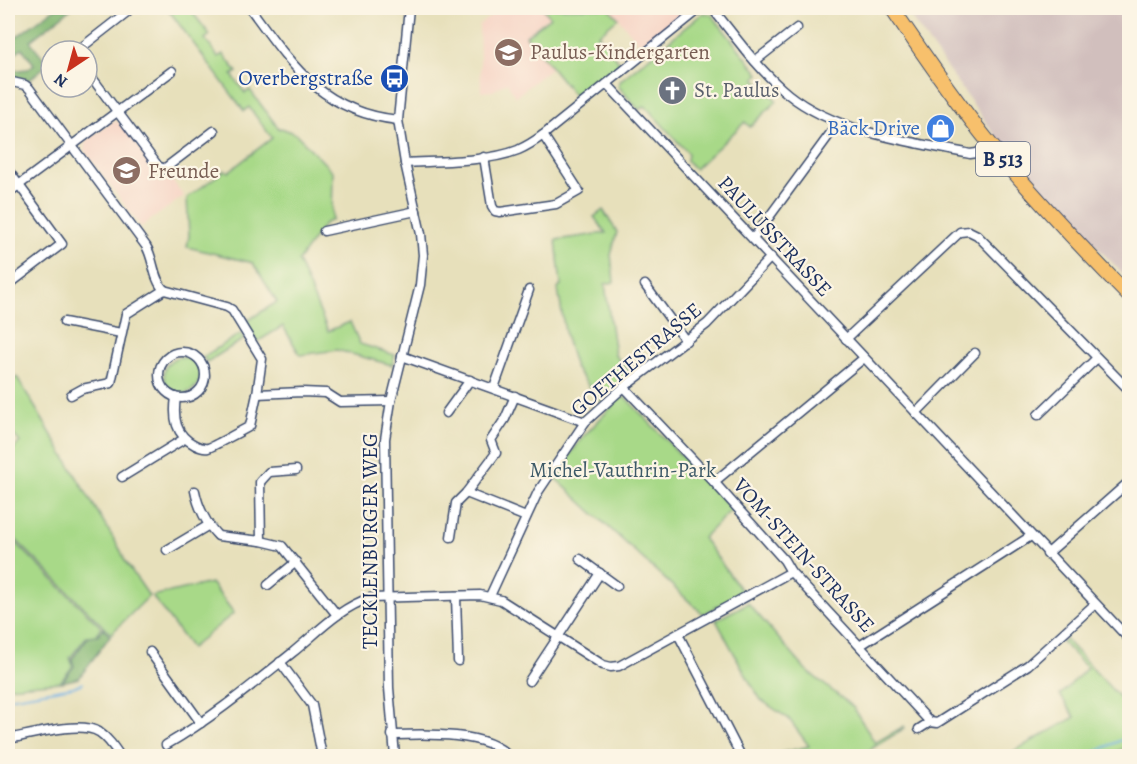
<svg xmlns="http://www.w3.org/2000/svg" width="1137" height="764" viewBox="0 0 1137 764" font-family="Alegreya,serif">
<style>
.built{fill:#f6d2c3}
.industrial{fill:#d1bfbd}
.green{fill:#a8d988;stroke:#628473;stroke-width:1.5}
.forest{fill:#86b974;stroke:#507469;stroke-width:1.5}
.lines{fill:none;stroke-linecap:round;stroke-linejoin:round}
.stream{stroke:#6eafe2;stroke-width:2}
.street-casing{stroke:#3a4a6c;stroke-width:11}
.primary-casing{stroke:#3a4a6c;stroke-width:16}
.street{stroke:#fff;stroke-width:8}
.primary{stroke:#f7c06c;stroke-width:14}
.labels{text-anchor:middle;stroke-width:4.5;stroke-linejoin:round;paint-order:stroke}
.shield{fill:#fcf5e5;stroke:#5e6a86;stroke-width:1.5}
.shield-label{font-size:20px;font-weight:bold;fill:#1b2f5e}
.education-label{font-size:21px;fill:#785e54;stroke:#fcf5e5;text-anchor:start}
.transit-label{font-size:21px;fill:#164399;stroke:#fcf5e5;text-anchor:end}
.worship-label{font-size:21px;fill:#5b616d;stroke:#fcf5e5;text-anchor:start}
.shop-label{font-size:21px;fill:#366cbe;stroke:#fcf5e5;text-anchor:end}
.street-label{font-size:21px;fill:#1b2f5e;stroke:#fcf5e5}
.park-label{font-size:21px;fill:#3e5a68;stroke:#fcf5e5}
</style>
<rect width="100%" height="100%" fill="#fcf5e5"/>
<filter id="ink" filterUnits="userSpaceOnUse"><feTurbulence type="fractalNoise" baseFrequency=".0167" numOctaves="2"/><feDisplacementMap in="SourceGraphic" scale="12" xChannelSelector="R" yChannelSelector="G"/><feConvolveMatrix kernelMatrix="1 2 1 2 8 2 1 2 1" color-interpolation-filters="sRGB"/></filter>
<filter id="wash" filterUnits="userSpaceOnUse"><feTurbulence type="fractalNoise" baseFrequency=".008" numOctaves="4" result="noise"/><feDisplacementMap in="SourceGraphic" scale="24" xChannelSelector="R" yChannelSelector="G"/><feGaussianBlur stdDeviation="1.35" result="paint"/><feColorMatrix in="noise" values="0 0 0 0 0 0 0 0 0 0 0 0 0 0 0 0 0 1.4 0 .05"/><feComposite in="paint" operator="in"/></filter>
<g filter="url(#wash)">
<rect width="100%" height="100%" fill="#e7e0bb"/>
<g class="built">
<path d="M501,8H542L549,16L525,36L551,68L515,97L507,82L493,91L481,92L479,25Z"/>
<path d="M610,8H691L642,47Z"/>
<path d="M113,121L120,122L155,168L154,174L160,183L169,176L184,196L141,227L84,150L85,142Z"/>
</g>
<path class="industrial" d="M904,8H1129V280L1063,212L1000,142Z"/>
<g class="green">
<path d="M167,8H189L210,35L205,39L218,57L223,54L237,72L232,75L245,93L250,90L279,129L281,128L296,134L333,172L332,220L325,223L298,261L328,331L350,322L360,344L395,355L392,365L337,350L300,355L283,326L257,342L245,322L277,302L253,263L187,247L189,236L187,198L225,170L228,172L272,138L249,107L244,111Z"/>
<path d="M543,8H609L618,18L598,35L621,64L578,100L526,36L550,17Z"/>
<path d="M703,13L711,14L759,74L755,78L777,101L750,127L745,122L695,169L687,161L688,153L645,106L639,110L618,86L621,80Z"/>
<path d="M603,210L617,232L611,255L614,282L605,284L615,355L631,374L600,401L575,368L566,338L558,289L561,285L556,240L606,233L594,217Z"/>
<path d="M240,334L244,339L207,362L203,357Z"/>
<circle cx="182" cy="375" r="18"/>
<path d="M17,377L121,551L125,561L149,596L111,634L8,532V455L20,442L8,429V382Z"/>
<path d="M624,397L628,400L732,509L703,538L743,593L703,614L554,477L582,438L619,399Z"/>
<path d="M8,535L101,627L96,635L87,636L70,658L73,666L60,682L8,687Z"/>
<path d="M211,583L234,613L191,648L152,596Z"/>
<path d="M748,603L806,670L853,707L875,743L904,726L905,728L863,754L865,756H768L809,746L789,719L761,700L751,684L716,620Z"/>
<path d="M1065,639L1119,697L1129,694V746L1107,756H1005L1075,717L1060,695L1087,668L1062,642Z"/>
</g>
<g class="forest">
<path d="M56,8H72L30,41L48,64L29,80L8,75V71L28,69L34,64L22,48L8,59V43Z"/>
<path d="M103,628L110,636L79,678L62,682L74,666L72,659L88,637L97,636Z"/>
</g>
<g class="lines">
<g class="stream">
<path d="M8,698L73,687L83,683"/>
<path d="M1086,756L1130,736"/>
</g>
</g>
</g>
<g filter="url(#ink)">
<g class="lines">
<defs>
<g id="street">
<path d="M250,8C291,64 321,112 398,120"/>
<path d="M712,8C734,35 755,65 781,88C830,133 907,140 970,154L977,153L990,144"/>
<path d="M77,51L127,12"/>
<path d="M755,61L797,28"/>
<path d="M87,71L158,166L164,169L214,131"/>
<path d="M8,81L25,85L29,88L146,246C154,259 153,279 164,290"/>
<path d="M607,84L1130,640"/>
<path d="M484,157L492,206L495,211L500,212L556,204L579,191L543,135"/>
<path d="M405,163C438,161 488,162 518,150C527,146 535,141 543,135L701,8"/>
<path d="M8,170L62,244L8,285"/>
<path d="M8,193L172,71"/>
<path d="M324,231L416,211"/>
<path d="M753,239L838,123"/>
<path d="M645,285L686,341"/>
<path d="M164,290L227,307L232,310L262,359L257,394L250,426C245,429 212,447 208,448C203,449 199,447 195,445C175,435 173,418 176,397"/>
<path d="M64,322L121,333"/>
<path d="M846,339L960,232L969,231L977,235L1130,391"/>
<circle cx="182" cy="375" r="23"/>
<path d="M402,356L585,422"/>
<path d="M624,387L714,482L784,560L791,572L930,722"/>
<path d="M494,388L529,290"/>
<path d="M257,394L302,392L326,393L340,402L391,401"/>
<path d="M71,395L82,389L111,383L126,314L164,290"/>
<path d="M446,413L470,380"/>
<path d="M916,413L975,353"/>
<path d="M1038,415L1097,358"/>
<path d="M122,477L184,439"/>
<path d="M714,482L864,358"/>
<path d="M195,491C198,507 207,525 218,536L261,541L282,546L337,615"/>
<path d="M466,493L526,517"/>
<path d="M451,537L456,503L466,493L496,453L491,440L505,419L515,396"/>
<path d="M261,541L260,482L269,472L296,470"/>
<path d="M167,550L209,525"/>
<path d="M1047,554L1130,481"/>
<path d="M580,559L617,586"/>
<path d="M268,585L296,562"/>
<path d="M456,596L458,661"/>
<path d="M490,596L538,492L585,422L624,387L707,324L771,257"/>
<path d="M678,634L741,756"/>
<path d="M861,645L1031,536"/>
<path d="M150,652L201,723"/>
<path d="M280,662L312,705L322,756"/>
<path d="M529,681L600,573"/>
<path d="M919,729L930,722L937,723L1028,665L1095,604"/>
<path d="M392,735C423,734 487,731 508,756"/>
<path d="M8,739C30,735 80,720 99,732C108,738 114,747 120,756"/>
<path d="M166,745C211,719 252,685 292,653C317,633 339,608 370,598L480,595L501,600L603,665L611,667L619,666L791,572"/>
<path d="M395,756L389,688L385,439L391,401L420,285L423,255L421,234L405,163L398,120L409,8"/>
</g>
<path id="primary" d="M892,8C923,54 955,101 991,145C1035,198 1082,248 1130,297"/>
</defs>
<use href="#street" class="street-casing"/>
<use href="#primary" class="primary-casing"/>
<use href="#street" class="street"/>
<use href="#primary" class="primary"/>
</g>
</g>
<defs>
<symbol id="school-disc" viewBox="-11 -11 22 22"><circle r="9.5" fill="#8d6e63" stroke="#fcf5e5"/><path d="M0-5L7-2L0 1L-7-2ZM-4 1L0 2.5L4 1V4Q0 6-4 4Z" fill="#fff"/></symbol>
<symbol id="bus-disc" viewBox="-11 -11 22 22"><circle r="9.5" fill="#1a4fb4" stroke="#fcf5e5"/><path d="M-5-6H5V4H4V6H2V4H-2V6H-4V4H-5ZM-3.5-4V0h7V-4ZM-3.5 1.2v1.5H-2V1.2ZM2 1.2v1.5H3.5V1.2Z" fill="#fff"/></symbol>
<symbol id="church-disc" viewBox="-11 -11 22 22"><circle r="9.5" fill="#6b7280" stroke="#fcf5e5"/><path d="M-1.2-6h2.4v3.5h3.3v2.4h-3.3V6h-2.4V-.1h-3.3v-2.4h3.3Z" fill="#fff"/></symbol>
<symbol id="shop-disc" viewBox="-11 -11 22 22"><circle r="9.5" fill="#3f7fe0" stroke="#fcf5e5"/><path d="M-5-2.5h2.3a2.7 3.5 0 0 1 5.4 0H5L5.5 6h-11ZM-1.5-2.5h3a1.5 2.3 0 0 0-3 0Z" fill="#fff"/></symbol>
</defs>
<g fill-rule="evenodd">
<use href="#school-disc" x="492" y="36" width="33" height="33"/>
<use href="#bus-disc" x="378" y="62" width="33" height="33"/>
<use href="#church-disc" x="656" y="74" width="33" height="33"/>
<use href="#shop-disc" x="924" y="112" width="33" height="33"/>
<use href="#school-disc" x="110" y="154" width="33" height="33"/>
</g>
<g class="labels">
<rect class="shield" x="976" y="142" width="54" height="34" rx="4.5"/>
<g class="shield-label">
<text x="1003" y="166">B 513</text>
</g>
<g class="education-label">
<text x="530" y="59">Paulus-Kindergarten</text>
<text x="148" y="178">Freunde</text>
</g>
<g class="transit-label">
<text x="373" y="85">Overbergstraße</text>
</g>
<g class="worship-label">
<text x="694" y="97">St. Paulus</text>
</g>
<g class="shop-label">
<text x="920" y="135">Bäck Drive</text>
</g>
<g class="street-label">
<text transform="translate(775 236) rotate(47)" y="7">PAULUSSTRASSE</text>
<text transform="translate(636 359) rotate(-40)" y="7">GOETHESTRASSE</text>
<text transform="translate(370 541) rotate(-90)" y="7">TECKLENBURGER WEG</text>
<text transform="translate(804 555) rotate(48)" y="7">VOM-STEIN-STRASSE</text>
</g>
<g class="park-label">
<text x="623" y="477">Michel-Vauthrin-Park</text>
</g>
</g>
<rect width="1137" height="764" fill="none" stroke="#fcf5e5" stroke-width="30"/>
<g transform="translate(69 69) rotate(216)"><circle r="28" fill="#fcf5e5" stroke="#a2a6af" stroke-width="1.5"/>
<path d="M0-4.5L10 22L0 15L-10 22Z" fill="#c8321e"/>
<text y="-9" font-size="16" font-weight="bold" text-anchor="middle" fill="#1b2f5e">N</text>
</g>
</svg>
